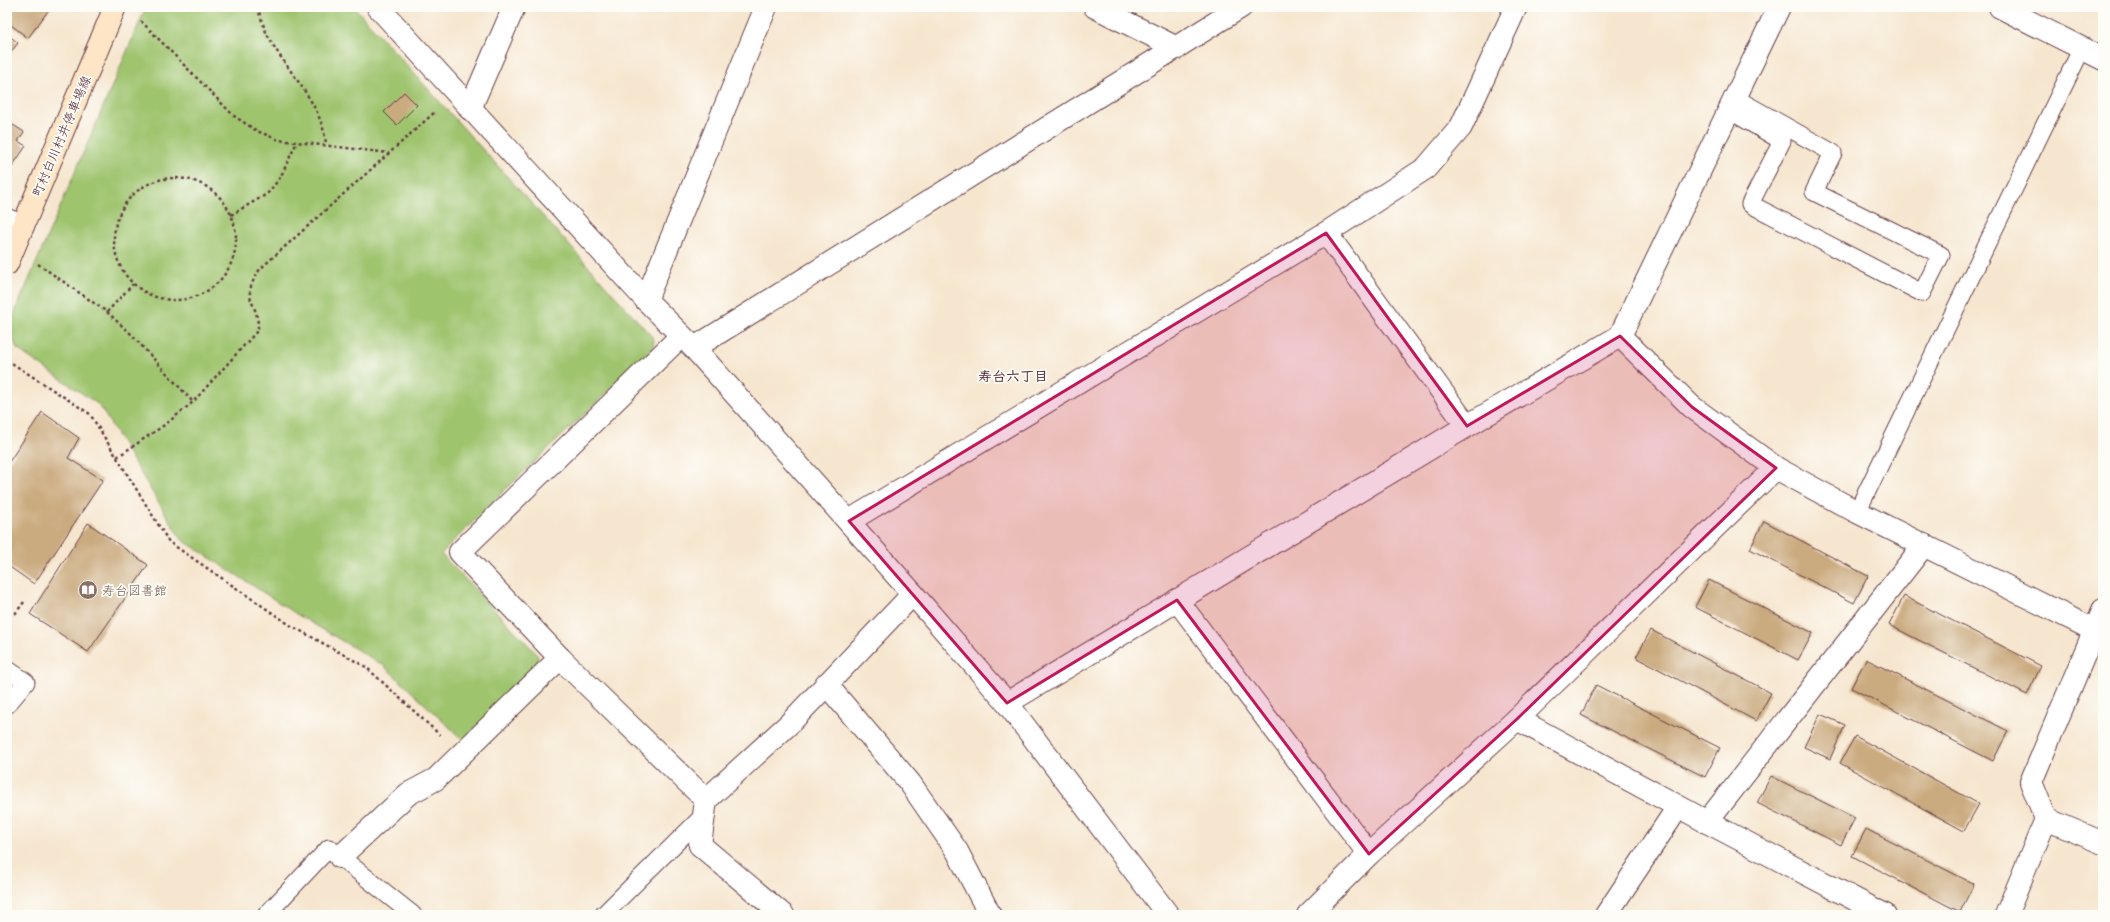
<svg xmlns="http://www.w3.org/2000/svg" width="2110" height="922" viewBox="0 0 2110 922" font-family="Pangolin,'Klee One',sans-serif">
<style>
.green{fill:#9fc46e;stroke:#74724c}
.building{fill:#caaa7f}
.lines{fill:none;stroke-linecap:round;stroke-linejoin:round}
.service-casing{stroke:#643d44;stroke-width:19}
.minor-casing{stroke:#643d44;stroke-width:24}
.tertiary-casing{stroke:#643d44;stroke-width:24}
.secondary-casing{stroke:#643d44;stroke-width:24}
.path{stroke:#643d44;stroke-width:2.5;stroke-dasharray:3 3;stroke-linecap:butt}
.service{stroke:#fff;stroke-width:17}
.minor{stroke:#fff;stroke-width:22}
.tertiary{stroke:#fff;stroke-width:22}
.secondary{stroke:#fee5c5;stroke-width:22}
.marked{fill:#c2185b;fill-opacity:0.2;stroke:#c2185b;stroke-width:3;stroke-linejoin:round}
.labels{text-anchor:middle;stroke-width:3.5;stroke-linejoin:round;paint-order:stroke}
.street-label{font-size:13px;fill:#4a1f2b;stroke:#fdfcf7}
.education-label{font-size:13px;fill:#785e54;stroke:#fdfcf7;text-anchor:start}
.neighbourhood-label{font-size:14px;font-weight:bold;fill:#4a1f2b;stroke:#fdfcf7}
</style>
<rect width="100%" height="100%" fill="#fdfcf7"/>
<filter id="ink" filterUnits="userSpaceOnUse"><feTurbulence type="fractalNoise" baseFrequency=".025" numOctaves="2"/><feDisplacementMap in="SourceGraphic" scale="8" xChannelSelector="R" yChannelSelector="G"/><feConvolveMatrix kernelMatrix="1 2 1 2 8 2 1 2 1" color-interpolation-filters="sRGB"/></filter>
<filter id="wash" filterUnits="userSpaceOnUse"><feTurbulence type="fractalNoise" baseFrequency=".012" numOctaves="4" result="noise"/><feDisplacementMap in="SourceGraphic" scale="16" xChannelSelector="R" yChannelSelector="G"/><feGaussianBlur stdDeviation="0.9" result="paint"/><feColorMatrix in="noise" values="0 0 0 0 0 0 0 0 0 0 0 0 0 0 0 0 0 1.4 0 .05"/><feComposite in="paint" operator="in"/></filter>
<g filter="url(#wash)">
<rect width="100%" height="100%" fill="#f6e6cf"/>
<path class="green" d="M146,7H354L654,339L653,349L507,488L441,554L538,655L536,668L463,740L383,665L298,615L181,539L99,405L17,349L9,326Z"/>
<g id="blocks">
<g class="building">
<path d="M7,7H51L28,38L7,22Z"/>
<path d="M7,34L18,43L7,57Z"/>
<path d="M404,92L417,105L397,125L384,112Z"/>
<path d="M7,121L24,132L18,141L26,146L7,174Z"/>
<path d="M42,412L79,438L68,458L103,480L34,584L7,565V465Z"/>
<path d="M1764,521L1868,576L1854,603L1750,549Z"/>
<path d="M88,523L148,565L88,652L30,614Z"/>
<path d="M1709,580L1813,633L1798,660L1695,607Z"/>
<path d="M1904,596L2041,666L2027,695L1889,625Z"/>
<path d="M1651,630L1771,693L1756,721L1636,657Z"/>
<path d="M1866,659L2008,731L1993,761L1851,688Z"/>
<path d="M1596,685L1720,748L1705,777L1581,715Z"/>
<path d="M1820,714L1845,725L1830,759L1804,747Z"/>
<path d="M1855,736L1979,804L1964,831L1840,763Z"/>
<path d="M1771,776L1855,818L1841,845L1757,803Z"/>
<path d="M1866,829L1974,884L1960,912L1852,856Z"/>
</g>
</g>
</g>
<g filter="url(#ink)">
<use href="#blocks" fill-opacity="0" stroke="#643d44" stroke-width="1"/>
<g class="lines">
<defs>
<g id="service">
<path d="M1729,110L1782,141L1750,204L1922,293L1941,255L1814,192L1833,153L1735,98"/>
<path d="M1857,512L2082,48"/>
<path d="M7,669L26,682L7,705"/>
<path d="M266,915L329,848L413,915"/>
<path d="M603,915L704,815"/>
</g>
<g id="minor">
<path d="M378,7L646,300L694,348L913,594L1007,703L1168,915"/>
<path d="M1095,7L1177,48"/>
<path d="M470,109L514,7"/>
<path d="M7,220L23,226"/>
<path d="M1326,233L1467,426"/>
<path d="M646,300L766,7"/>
<path d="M681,336L460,552L560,658L706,800"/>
<path d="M1620,336L1692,407L1776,468L1857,512L2094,630"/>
<path d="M694,348L1241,7"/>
<path d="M849,521L1326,233L1426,168L1461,127L1516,7"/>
<path d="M1177,600L1369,854"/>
<path d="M826,684L910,783L957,851L990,915"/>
<path d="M1007,703L1467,426L1620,336L1779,7"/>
<path d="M1517,719L1707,822L1885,915"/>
<path d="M2046,819L2103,843"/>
<path d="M1707,822L1924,545"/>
<path d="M340,857L408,794L436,779L560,658"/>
<path d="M783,915L700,845L706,800L789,724L913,594"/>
<path d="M1308,915L1369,854L1517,719L1776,468"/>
<path d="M1606,915L1678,807"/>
<path d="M2006,915L2046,819L2031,782L2103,610"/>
</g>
<path id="tertiary" d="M2000,7L2103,59"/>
<path id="secondary" d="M7,264L115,7"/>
</defs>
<use href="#service" class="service-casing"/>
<use href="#minor" class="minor-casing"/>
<use href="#tertiary" class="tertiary-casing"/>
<use href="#secondary" class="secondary-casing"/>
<g class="path">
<path d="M257,7C261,17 264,29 269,38C288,73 323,104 326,145"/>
<path d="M141,21L234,116L257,131L279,140L389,153"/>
<circle cx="175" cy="239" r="61"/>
<path d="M231,215L267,194L280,178L297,142"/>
<path d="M38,264L107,312L130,333L193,402"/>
<path d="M107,312L133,284"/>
<path d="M7,360L90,414L169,542L290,625L366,667L440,735"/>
<path d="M117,457L166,424L193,402L258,330C259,298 238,303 260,269L435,112"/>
<path d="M15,614L24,602"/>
</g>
<use href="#service" class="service"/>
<use href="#minor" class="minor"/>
<use href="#tertiary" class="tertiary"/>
<use href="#secondary" class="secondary"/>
</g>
</g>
<path class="marked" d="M1326,233L1467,426L1620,336L1692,407L1776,468L1517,719L1369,854L1177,600L1007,703L849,521Z"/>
<defs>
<symbol id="library-disc" viewBox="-11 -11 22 22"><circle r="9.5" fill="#8d6e63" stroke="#fdfcf7"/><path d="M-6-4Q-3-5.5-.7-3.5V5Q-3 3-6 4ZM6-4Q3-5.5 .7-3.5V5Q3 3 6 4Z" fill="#fff"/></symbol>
</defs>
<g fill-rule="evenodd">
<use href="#library-disc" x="77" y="579" width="22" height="22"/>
</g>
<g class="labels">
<g class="street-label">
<text transform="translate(61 136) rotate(-67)" y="5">町村白川村井停車場線</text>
</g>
<g class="education-label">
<text x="102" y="595">寿台図書館</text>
</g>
<g class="neighbourhood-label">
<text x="1013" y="381">寿台六丁目</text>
</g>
</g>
<rect width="2110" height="922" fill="none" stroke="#fdfcf7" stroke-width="24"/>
</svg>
